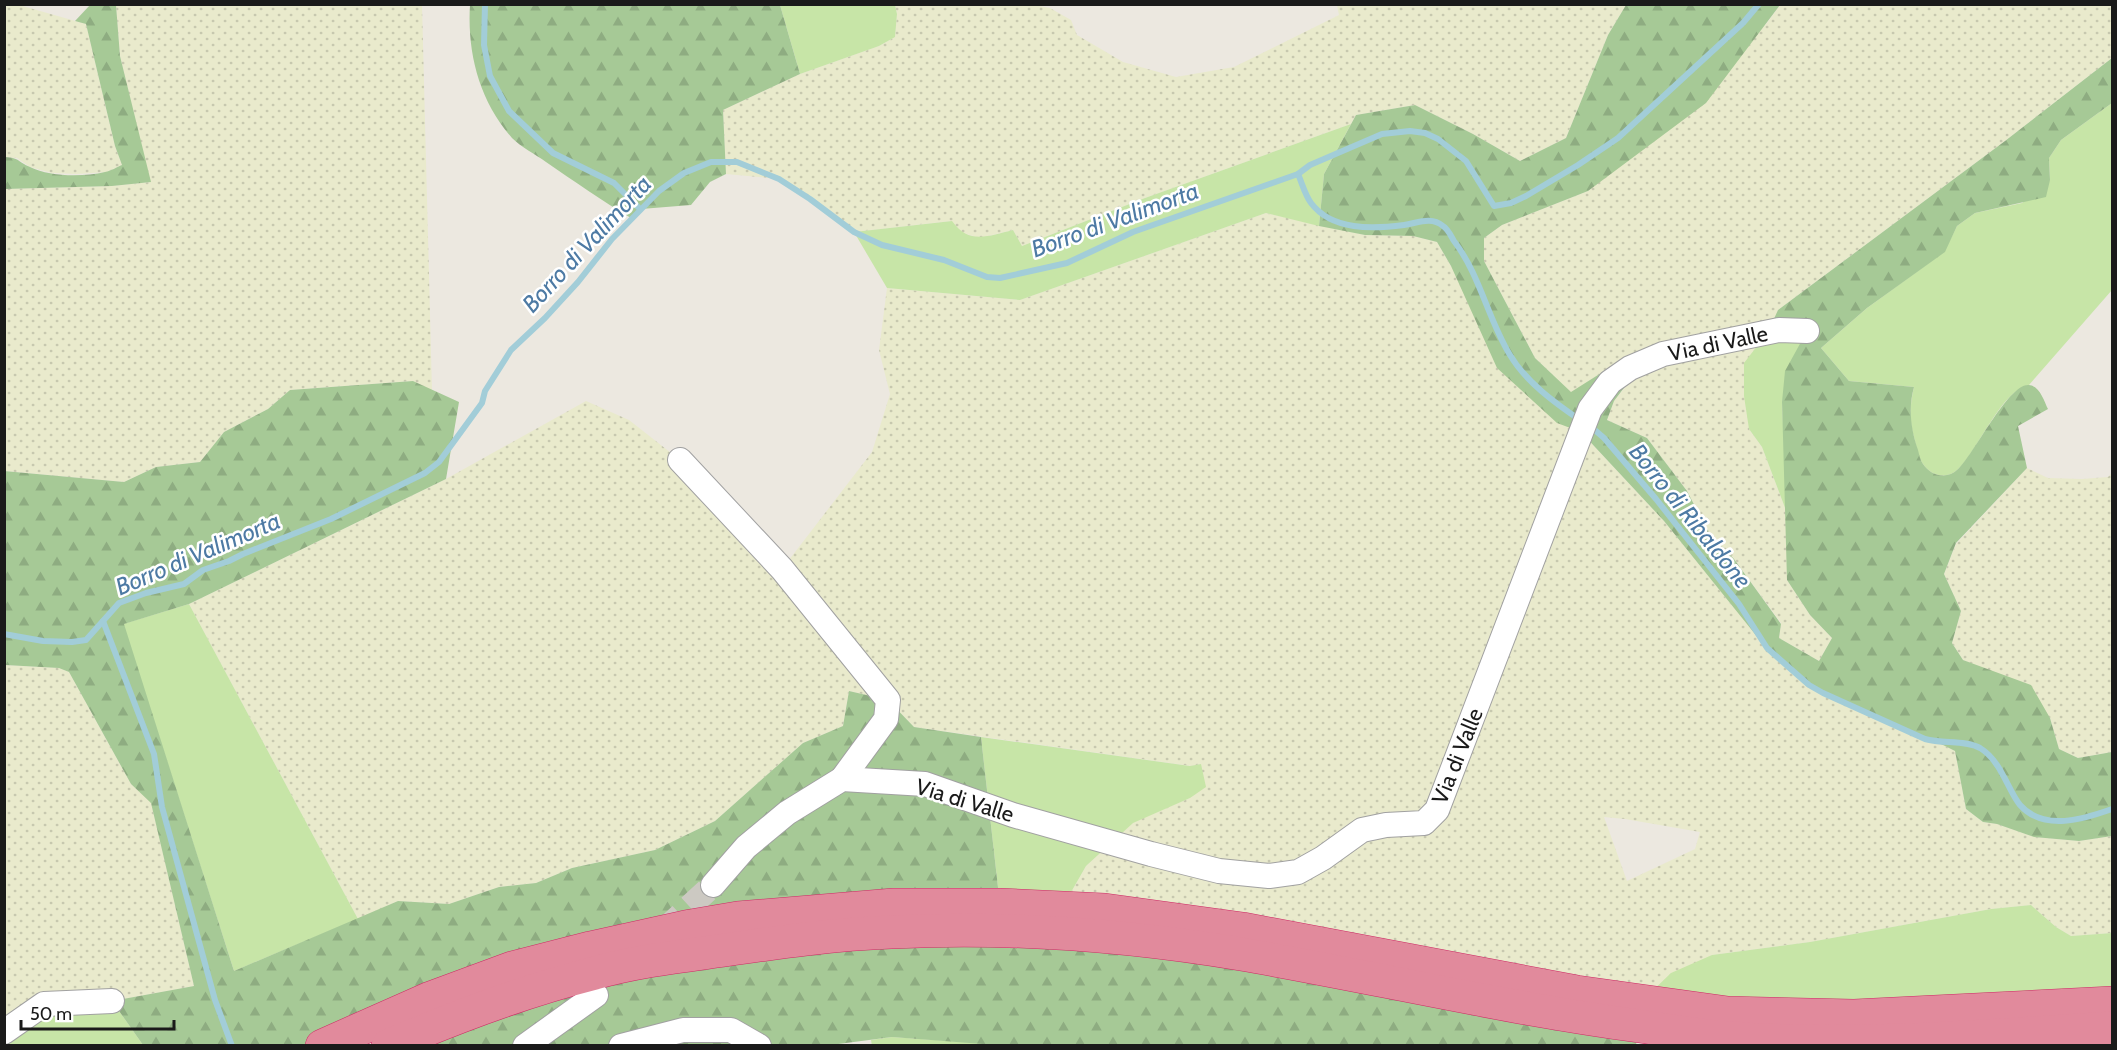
<svg xmlns="http://www.w3.org/2000/svg" width="2117" height="1050" viewBox="0 0 2117 1050" font-family="Cabin,sans-serif">
<style>
.farmland{fill:url(#farmland-dots);fill-rule:evenodd}
.grass{fill:#c7e5a7}
.forest{fill:url(#forest-firs)}
.lines{fill:none;stroke-linecap:round;stroke-linejoin:round}
.stream{stroke:#a2cdd8;stroke-width:6}
.minor-tunnel{stroke:#ccc9c2;stroke-width:24;stroke-dasharray:24 12;stroke-linecap:butt}
.minor-casing{stroke:#a1a1a1;stroke-width:26}
.highway-casing{stroke:#cc2b65;stroke-width:34}
.minor{stroke:#fff;stroke-width:24}
.highway{stroke:#e18a9c;stroke-width:33}
.labels{text-anchor:middle;stroke-width:5;stroke-linejoin:round;paint-order:stroke}
.street-label{font-size:22px;fill:#1a1a1a;stroke:#fff}
.water-label{font-size:24px;font-style:italic;fill:#4d7aa4;stroke:#fff}
</style>
<defs>
<pattern id="farmland-dots" width="8" height="8" patternUnits="userSpaceOnUse" patternTransform="scale(1.5)"><rect width="8" height="8" fill="#e9eacc"/><path d="M2 2h.1M6 6h.1" fill="none" stroke="#c7c8af" stroke-width="1.8" stroke-linecap="round"/></pattern>
<pattern id="forest-firs" width="22" height="20" patternUnits="userSpaceOnUse" patternTransform="scale(1.5)"><rect width="22" height="20" fill="#a6c996"/><path d="M5 1l3.5 6h-7zM16 11l3.5 6h-7z" fill="#8eac81"/></pattern>
</defs>
<rect width="100%" height="100%" fill="#ece8e0"/>
<g class="farmland">
<path d="M1029,4L1050,8L1071,20L1077,35L1123,62L1176,77L1234,67L1339,15L1337,5H1626L1608,35L1566,138L1520,161L1473,134L1415,105L1356,115L1351,124L1145,198L1022,246L1013,230L980,238L959,232L951,221L854,232L810,199L780,179L726,174L723,110L800,74L879,46L895,37L897,14L895,5Z"/>
<path d="M4,5H19L86,24L115,146L122,165L107,172L77,174L52,173L30,167L17,158L5,157Z"/>
<path d="M116,5H422L432,391L413,381L290,390L268,409L224,432L200,462L156,467L124,482L5,471V189L112,186L150,182L120,56Z"/>
<path d="M1780,5H2112V58L2005,141L1778,310L1749,429L1762,447L1787,513V580L1810,615L1832,638L1819,661L1779,638L1781,623L1734,559L1709,533L1687,491L1647,438L1607,420L1614,401L1627,385L1609,368L1571,393L1535,358L1484,261V238L1502,225L1588,191L1767,23Z"/>
<path d="M1266,213L1365,235L1413,236L1437,242L1451,266L1581,432L1664,521L1771,654L1776,656L1809,685L1823,693L1925,739L1939,743L1955,751L1966,809L1983,822L1997,824L2035,837L2079,841L2112,836V933L2071,936L2056,927L2031,905L1991,909L1810,942L1712,955L1641,1002L1062,908L1086,866L1133,822L1190,798L1201,764L1191,766L914,727L888,700L849,691L843,726L803,743L715,821L655,850L572,868L536,883L499,887L449,904L398,901L358,919L189,604L446,479L586,401L629,420L680,460L782,569L872,452L890,394L879,350L887,288L1020,300ZM1604,817L1625,819L1700,832L1695,849L1627,881Z"/>
<path d="M2027,468L2048,478L2082,479L2108,477L2112,473V752L2078,758L2059,749L2050,718L1982,668L1963,660L1952,643L1961,611L1944,574L1956,544Z"/>
<path d="M4,665L60,668L69,672L131,784L151,802L194,986L112,1001L5,1032Z"/>
</g>
<g class="grass">
<path d="M780,5H895L897,14L895,37L879,46L800,74Z"/>
<path d="M2112,103V290L2029,385C2001,390 1978,451 1958,469C1947,480 1931,476 1923,464C1918,457 1916,445 1914,437C1909,422 1910,402 1914,387L1849,381L1821,348L1867,308L1944,252L1957,226L1975,213L2022,203L2050,180L2049,158L2061,140Z"/>
<path d="M1351,124L1324,174L1319,226L1266,213L1020,300L887,288L854,232L952,221C969,245 988,236 1013,230L1022,246L1145,198Z"/>
<path d="M1807,331L1782,402L1787,513L1762,447L1749,429L1744,396V363L1768,332Z"/>
<path d="M189,604L358,919L234,971L123,624Z"/>
<path d="M981,737L1190,766L1201,764L1206,787L1190,798L1133,823L1086,866L1062,908L1000,905Z"/>
<path d="M2031,905L2056,927L2071,936L2112,933V1003L1641,1002L1671,973L1712,955L1810,942L1991,909Z"/>
<path d="M112,1001L143,1045H5L4,1032L44,1004Z"/>
<path d="M892,1037L1008,1045L872,1046L871,1040Z"/>
</g>
<g class="forest">
<path d="M90,5H116L120,56L151,182L112,186L5,189V157C20,158 18,162 30,167C50,177 83,177 105,172C111,171 117,167 122,165L115,146L86,24L75,21Z"/>
<path d="M470,5H780L800,74L723,110L726,174L710,182L691,205L641,209L631,218C602,201 574,181 546,162C535,154 521,147 512,138C479,101 467,52 470,5Z"/>
<path d="M1626,5H1780L1706,103L1588,191L1502,225L1484,238V261L1535,358L1571,392L1609,368L1627,384L1614,401L1607,420L1647,438L1687,491L1709,533L1734,559L1781,624L1779,638L1819,661L1832,638L1810,615L1787,580L1782,402L1785,371L1807,331L1768,332L1778,310L2005,141L2112,58V103L2061,140L2049,158L2050,180L2046,197L1975,213L1957,226L1945,252L1867,308L1821,348L1849,381L1914,387C1908,408 1911,430 1918,450C1919,454 1920,460 1923,464C1931,476 1947,480 1958,469C1973,456 2009,382 2029,385C2040,386 2044,401 2048,409L2018,426L2027,468L1956,543L1944,574L1961,611L1952,643L1963,660L2031,685L2050,718L2059,749L2078,758L2112,752V836L2079,841L2034,837L1997,824L1983,822L1966,809L1955,751L1939,743L1925,739L1823,693L1809,685L1776,656L1771,654L1664,521L1581,432L1557,423L1497,368L1451,266L1437,242L1413,236L1365,235L1319,226L1324,174L1356,115L1415,105L1473,134L1520,161L1566,138L1608,35Z"/>
<path d="M413,381L459,402L446,479L189,604L124,624L234,971L398,901L449,904L499,887L536,883L572,868L655,850L715,821L803,743L843,726L849,691L888,700L914,727L981,737L1000,905H894L322,1045H143L112,1001L194,986L151,803L131,784L69,672L59,668L5,665L4,471L124,482L156,467L200,462L224,432L268,409L290,390Z"/>
<path d="M1004,931L1638,1026L1636,1046H1008L892,1037L823,1046H388L598,972Z"/>
</g>
<g class="lines">
<g class="stream">
<path d="M485,4L484,45L490,76L509,111L553,153L614,183L640,209"/>
<path d="M1298,174C1302,183 1305,195 1311,203C1332,231 1373,229 1404,225C1418,223 1431,216 1443,226C1448,229 1451,236 1454,241C1480,275 1488,319 1510,355C1526,382 1555,403 1580,420"/>
<path d="M1589,425L1604,438L1656,499L1739,604L1767,648L1809,685L1823,693L1925,739C1943,744 1965,740 1980,748C1990,754 1999,767 2004,777C2009,786 2014,798 2020,805C2044,832 2084,819 2112,809"/>
<path d="M103,621L154,754L162,807L215,1000L232,1046"/>
<path d="M4,634L43,641L72,642L86,640L119,603L146,593L184,584L203,570L229,561L243,554L331,519L425,473L439,462L482,403L485,391L511,350L545,318L578,282L612,239L659,191L684,173L711,162H737L779,179L810,199L854,232L882,245L944,260L987,277L1000,278L1067,263L1133,232L1298,174L1310,165L1382,134L1410,131L1425,133L1438,139L1466,161L1494,206L1511,203L1526,196L1578,165L1618,138L1743,23L1759,4"/>
</g>
<path class="minor-tunnel" d="M663,931L713,885"/>
<defs>
<g id="minor">
<path d="M680,460L782,569L888,700L886,719L842,779"/>
<path d="M713,885L746,847L787,813L842,779L925,784L1013,815L1151,854L1219,871L1269,876L1298,872L1323,858L1362,830L1386,825L1424,823L1437,810L1590,409L1610,382L1630,368L1663,354L1779,330L1807,331"/>
<path d="M4,1032L44,1004L112,1001"/>
<path d="M525,1046L596,995"/>
<path d="M621,1046L683,1030H731L759,1046"/>
</g>
<g id="highway">
<path d="M322,1046L428,999L512,968L590,948L685,927L738,918L894,905H1000L1105,910L1243,929L1577,992L1728,1013L1854,1016L2112,1003"/>
<path d="M388,1046C455,1017 524,991 595,973C637,961 682,956 725,950C780,942 835,934 891,932C1008,926 1126,935 1241,954C1374,977 1505,1008 1639,1026C1665,1030 1691,1034 1717,1037C1849,1048 1981,1036 2112,1028"/>
</g>
</defs>
<use href="#minor" class="minor-casing"/>
<use href="#highway" class="highway-casing"/>
<use href="#minor" class="minor"/>
<use href="#highway" class="highway"/>
</g>
<g class="labels">
<g class="street-label">
<text transform="translate(1718 343) rotate(-12)" y="8">Via di Valle</text>
<text transform="translate(1457 756) rotate(-68)" y="8">Via di Valle</text>
<text transform="translate(965 800) rotate(17)" y="8">Via di Valle</text>
</g>
<g class="water-label">
<text transform="translate(1115 220) rotate(-20)" y="8">Borro di Valimorta</text>
<text transform="translate(587 244) rotate(-47)" y="8">Borro di Valimorta</text>
<text transform="translate(1690 516) rotate(51)" y="8">Borro di Ribaldone</text>
<text transform="translate(198 554) rotate(-23)" y="8">Borro di Valimorta</text>
</g>
</g>
<rect width="2117" height="1050" fill="none" stroke="#1a1a1a" stroke-width="12"/>
<path d="M21 1020v9h153v-9" fill="none" stroke="#1a1a1a" stroke-width="3"/>
<text x="30" y="1020" font-size="18" fill="#1a1a1a" stroke="#ffffff" stroke-width="4.5" paint-order="stroke">50 m</text>
</svg>
